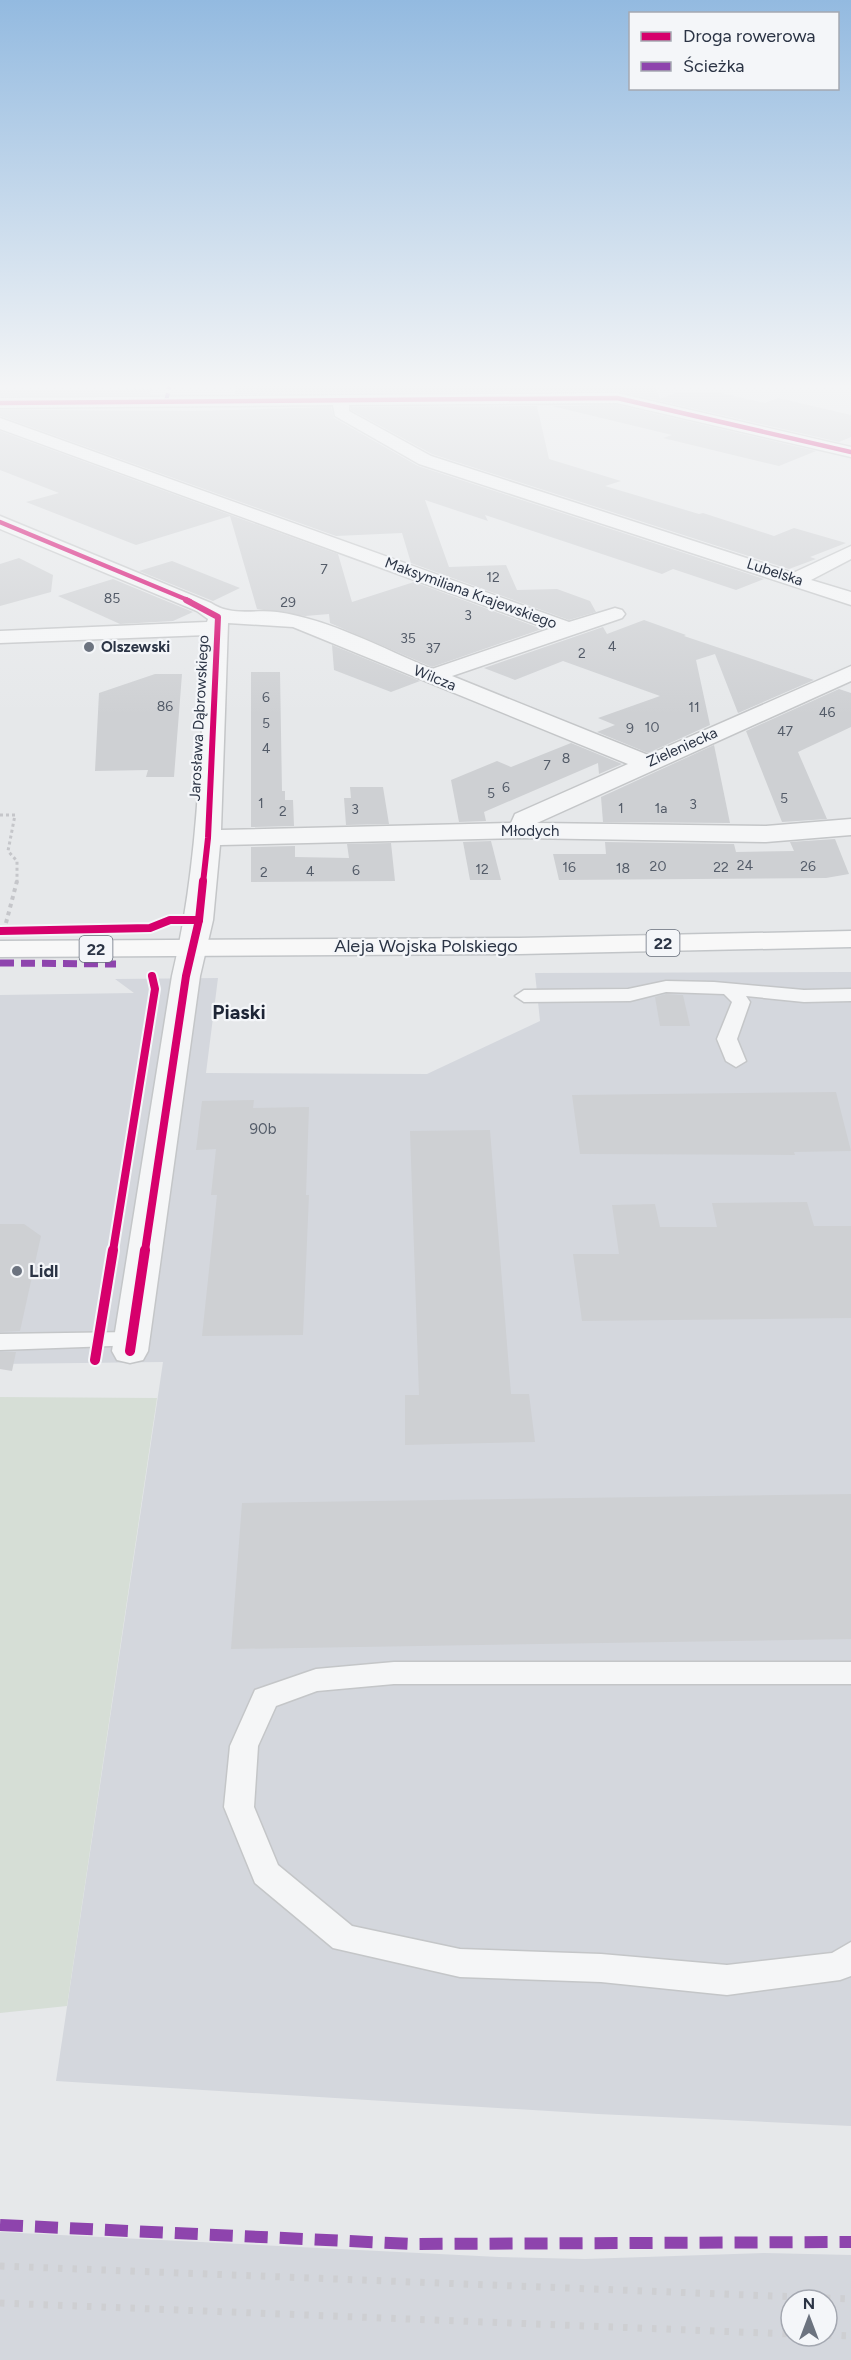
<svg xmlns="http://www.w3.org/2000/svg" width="851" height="2360" viewBox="0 0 851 2360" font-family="Figtree,sans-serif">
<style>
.built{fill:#d4d7dd;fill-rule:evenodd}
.green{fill:#d6ded6}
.building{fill:#ced0d3}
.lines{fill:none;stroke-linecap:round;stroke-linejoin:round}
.service-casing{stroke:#c4c6c8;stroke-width:3}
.minor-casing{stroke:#c4c6c8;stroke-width:3}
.primary-casing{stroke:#c2c5c8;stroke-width:3}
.path-far1{stroke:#c5c6ca;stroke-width:3;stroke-dasharray:3 3;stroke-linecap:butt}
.path{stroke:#c5c6ca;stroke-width:4;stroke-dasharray:4 4;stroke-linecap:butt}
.service{fill:#f5f6f7;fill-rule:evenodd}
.minor{fill:#f5f6f7;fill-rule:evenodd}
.primary{fill:#f8f8f8;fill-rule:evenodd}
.rail{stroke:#cecfd2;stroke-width:7;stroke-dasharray:4.5 10;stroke-linecap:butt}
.quiet-far2{stroke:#8e44ad;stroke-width:4;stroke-dasharray:8 4;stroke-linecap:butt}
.quiet-far1{stroke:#8e44ad;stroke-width:7;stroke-dasharray:14 7;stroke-linecap:butt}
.quiet{stroke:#8e44ad;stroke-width:12;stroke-dasharray:23 12;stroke-linecap:butt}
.cycleway-far3-casing{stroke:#f4f6f9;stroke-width:7}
.cycleway-far2-casing{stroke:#f4f6f9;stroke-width:9}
.cycleway-far1-casing{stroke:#f4f6f9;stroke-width:12}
.cycleway-casing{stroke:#f4f6f9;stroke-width:14}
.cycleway-far3{stroke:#d6006c;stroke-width:4.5}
.cycleway-far2{stroke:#d6006c;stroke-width:6}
.cycleway-far1{stroke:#d6006c;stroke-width:8}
.cycleway{stroke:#d6006c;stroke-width:10}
.poi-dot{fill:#6c737f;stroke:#f4f6f9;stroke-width:2}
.labels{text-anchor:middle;stroke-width:4.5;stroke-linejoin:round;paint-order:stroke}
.far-number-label{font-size:14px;fill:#545c69}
.far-street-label{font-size:15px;fill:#2b3445;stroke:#f4f6f9}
.far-poi-label{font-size:15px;font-weight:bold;fill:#2b3445;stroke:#f4f6f9;text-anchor:start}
.number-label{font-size:15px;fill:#545c69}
.shield{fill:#f4f6f9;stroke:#676e7b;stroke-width:1.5}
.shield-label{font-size:16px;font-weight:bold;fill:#2b3445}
.street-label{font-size:18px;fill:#2b3445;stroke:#f4f6f9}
.poi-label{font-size:18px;font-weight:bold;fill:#2b3445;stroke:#f4f6f9;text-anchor:start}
.neighbourhood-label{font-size:20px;font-weight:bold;fill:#1d2536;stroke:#f4f6f9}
</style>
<rect width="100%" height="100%" fill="#e6e8ea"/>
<g class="built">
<path d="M851,972V2126L598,2114L56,2081L163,1362L0,1364V995L134,993L115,979L218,978L206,1073L427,1074L540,1021L535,973Z"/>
<path d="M0,2232L499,2257L585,2259L765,2253L851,2255V2360H0ZM791,2300H827V2336H791Z"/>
</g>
<path class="green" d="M0,1397L157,1398L67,2006L0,2013Z"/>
<g class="building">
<path d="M236,385H654L660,399L678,392L720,393L765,403L778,398L851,415V437L839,442L617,391L235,394Z"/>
<path d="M152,389L150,395L0,396V390Z"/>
<path d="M617,405L816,451L779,466L663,438L672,435L552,406Z"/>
<path d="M537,406L549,459L621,481L605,486L699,514L703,513L774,536L794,528L846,543L810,557L816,559L789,569L432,454L351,410V407Z"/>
<path d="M331,407L334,418L418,466L764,579L736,590L673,569L662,574L485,515L488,521L425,500L449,567L506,565L517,590L557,589L590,601L596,612L569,620L411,563L402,533L336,536L0,416V410L195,411Z"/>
<path d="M0,431L338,554L352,602L414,582L542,629L432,667L330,623L329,614L305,616L257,609L230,516L136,545L26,502L59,493L0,470Z"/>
<path d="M19,558L53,575L51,592L0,606V564Z"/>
<path d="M172,561L240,588L213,601L139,571Z"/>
<path d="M113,579L193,612L173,621L120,624L58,596Z"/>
<path d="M644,620L686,635L684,636L814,680L738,713L715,654L696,660L710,725L648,753L597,732L615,725L598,718L660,696L563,661L515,680L484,668L603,627L607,634Z"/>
<path d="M332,645L420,681L391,692L334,670Z"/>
<path d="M251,672H280L282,791H285V800H293L294,826L251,827Z"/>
<path d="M155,674H182L174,777H146L148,770L95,771L99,693Z"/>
<path d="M839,689L851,693V727L798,752L827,819L782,822L746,731Z"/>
<path d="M571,743L622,764L599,774L598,763L484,812L486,821L459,822L451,780L497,761L511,767Z"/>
<path d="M714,745L730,823L603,822L601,797Z"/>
<path d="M350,787H383L389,824L346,825L344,798H351Z"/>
<path d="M835,839L849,874L826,878L559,880L553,854H606L605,842L734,844L736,852L794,851L790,842Z"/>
<path d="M491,841L501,880H470L463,842Z"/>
<path d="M391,843L395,881L251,882V847L295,846V857L349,858L347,844Z"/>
<path d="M666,994L683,995L690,1026H660L655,997Z"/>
<path d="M836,1092L851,1151L794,1152L795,1155L580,1154L572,1095Z"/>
<path d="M254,1100L253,1108L309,1107L306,1195H309L303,1335L202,1336L217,1195H211L216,1149L196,1150L202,1101Z"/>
<path d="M490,1130L511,1394H529L535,1442L405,1445V1395H419L410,1131Z"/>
<path d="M807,1202L814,1226H851V1318L582,1321L573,1254H619L612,1205L655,1204L660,1227H717L712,1203Z"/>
<path d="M0,1224H24L41,1236L20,1331L0,1332Z"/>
<path d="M0,1352H16L12,1371L0,1369Z"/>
<path d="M851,1494V1639L231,1649L242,1503Z"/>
</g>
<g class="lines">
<defs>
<g id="service">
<path d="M666,981L714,982L804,990L851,989V1001L804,1002L746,996L750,1002L737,1039L746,1061L736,1067L726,1061L717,1039L732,1002L724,994L666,992L630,1001L524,1002L515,996L524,990L628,989Z"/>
<path d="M131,1332L139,1335L143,1340L139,1345L0,1350V1334Z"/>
<path d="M394,1662H851V1684H394L317,1691L276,1706L258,1746L254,1807L278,1865L352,1926L460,1949L601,1954L727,1965L832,1953L851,1942V1976L840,1980L727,1995L601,1982L460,1977L333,1948L255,1883L224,1807L230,1746L255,1690L316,1669Z"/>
</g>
<g id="minor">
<path d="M617,393L851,447V457L617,403L349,405V411L431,456L793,573L851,546V559L811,580L851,592V605L419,464L335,416L333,405L0,408V398Z"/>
<path d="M0,418L569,622L615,608L622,610L625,614L622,618L452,676L648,755L851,666V681L537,823L766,826L851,819V835L766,842L522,838L220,845L213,920L200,976L148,1351L143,1360L130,1363L117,1360L112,1351L172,976C199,864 200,749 207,635L0,643V631L207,622L208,619L197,611L0,529V516L211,603C232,617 254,609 277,612C329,619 384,649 432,669L549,629L0,429ZM228,623L293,627L628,764L515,814L511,823L221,830Z"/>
</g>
<path id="primary" d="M851,931V947L519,954L0,957V941L519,938Z"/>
</defs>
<use href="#service" class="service-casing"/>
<use href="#minor" class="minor-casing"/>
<use href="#primary" class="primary-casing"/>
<path class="path-far1" d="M0,815H15L8,851L17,861V883"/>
<path class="path" d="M6,923L17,881"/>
<use href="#service" class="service"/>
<use href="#minor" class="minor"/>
<use href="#primary" class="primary"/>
<g class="rail">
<path d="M0,2266L851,2299"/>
<path d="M0,2303L791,2334"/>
<path d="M827,2335L851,2336"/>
</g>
<path class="quiet-far2" d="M166,401L170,385"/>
<path class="quiet-far1" d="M0,963L116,964"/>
<path class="quiet" d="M0,2225L413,2244L851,2242"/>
<defs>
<g id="cycleway-far3">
<path d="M0,403L617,398L851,452"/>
<path d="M0,522L190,601"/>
</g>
<path id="cycleway-far2" d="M186,600L218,617L208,838L203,883"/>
<g id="cycleway-far1">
<path d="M0,931L150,928L170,920H199"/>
<path d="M113,1251L155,989L152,976"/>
<path d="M145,1251L186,976L199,920L203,881"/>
</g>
<g id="cycleway">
<path d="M130,1351L145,1250"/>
<path d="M95,1360L113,1250"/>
</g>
</defs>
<use href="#cycleway-far3" class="cycleway-far3-casing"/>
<use href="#cycleway-far2" class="cycleway-far2-casing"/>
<use href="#cycleway-far1" class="cycleway-far1-casing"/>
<use href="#cycleway" class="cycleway-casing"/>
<use href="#cycleway-far3" class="cycleway-far3"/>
<use href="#cycleway-far2" class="cycleway-far2"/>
<use href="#cycleway-far1" class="cycleway-far1"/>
<use href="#cycleway" class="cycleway"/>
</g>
<linearGradient id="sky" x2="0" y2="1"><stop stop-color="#93bae0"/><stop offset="0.54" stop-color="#f4f5f6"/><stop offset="1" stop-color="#f4f5f6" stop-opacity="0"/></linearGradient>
<rect width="851" height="715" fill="url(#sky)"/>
<g class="poi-dot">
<circle cx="89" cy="647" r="6"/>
<circle cx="17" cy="1271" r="6"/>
</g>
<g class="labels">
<g class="far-number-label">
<text x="324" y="574">7</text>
<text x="493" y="582">12</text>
<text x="112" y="603">85</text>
<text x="288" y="607">29</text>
<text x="468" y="620">3</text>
<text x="408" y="643">35</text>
<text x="612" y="651">4</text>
<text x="433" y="653">37</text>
<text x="582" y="658">2</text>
<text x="266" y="702">6</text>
<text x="165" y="711">86</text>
<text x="694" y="712">11</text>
<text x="827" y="717">46</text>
<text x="266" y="728">5</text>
<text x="652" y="732">10</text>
<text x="630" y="733">9</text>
<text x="785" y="736">47</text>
<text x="266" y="753">4</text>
<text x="566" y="763">8</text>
<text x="547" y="770">7</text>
<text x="506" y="792">6</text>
<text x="491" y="798">5</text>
<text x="784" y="803">5</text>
<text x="261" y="808">1</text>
<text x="693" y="809">3</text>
<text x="621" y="813">1</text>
<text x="661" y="813">1a</text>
<text x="355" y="814">3</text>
<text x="283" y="816">2</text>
<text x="745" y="870">24</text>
<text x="658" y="871">20</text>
<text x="808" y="871">26</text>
<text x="569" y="872">16</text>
<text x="721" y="872">22</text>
<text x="623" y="873">18</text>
<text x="482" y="874">12</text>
<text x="356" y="875">6</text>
<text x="310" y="876">4</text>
<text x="264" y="877">2</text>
</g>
<g class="far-street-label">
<text transform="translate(775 572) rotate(18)" y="5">Lubelska</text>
<text transform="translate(471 593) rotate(20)" y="5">Maksymiliana Krajewskiego</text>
<text transform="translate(435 678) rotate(22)" y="5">Wilcza</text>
<text transform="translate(199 718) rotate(-87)" y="5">Jarosława Dąbrowskiego</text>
<text transform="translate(682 747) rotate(-24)" y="5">Zieleniecka</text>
<text x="530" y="836">Młodych</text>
</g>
<g class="far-poi-label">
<text x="101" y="652">Olszewski</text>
</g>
<g class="number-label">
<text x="263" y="1134">90b</text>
</g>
<g class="shield">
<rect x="646.5" y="930" width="33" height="26" rx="4.5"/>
<rect x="79.5" y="936" width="33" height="26" rx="4.5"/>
</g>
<g class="shield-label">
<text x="663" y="949">22</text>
<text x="96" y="955">22</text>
</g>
<g class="street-label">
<text x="426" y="952">Aleja Wojska Polskiego</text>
</g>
<g class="poi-label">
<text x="29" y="1277">Lidl</text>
</g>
<g class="neighbourhood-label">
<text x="239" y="1019">Piaski</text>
</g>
</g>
<rect x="629" y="12" width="210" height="78" fill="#f4f6f9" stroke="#a4a8b1" stroke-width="1.5"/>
<rect x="641" y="32" width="30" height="9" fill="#d6006c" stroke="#a4a8b1" stroke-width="1.5"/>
<text x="683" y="42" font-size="18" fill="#2b3445">Droga rowerowa</text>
<rect x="641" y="62" width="30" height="9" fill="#8e44ad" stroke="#a4a8b1" stroke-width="1.5"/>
<text x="683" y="72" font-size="18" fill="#2b3445">Ścieżka</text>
<g transform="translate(809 2318)"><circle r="28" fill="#f4f6f9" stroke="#a4a8b1" stroke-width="1.5"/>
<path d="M0-4.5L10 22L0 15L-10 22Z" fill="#6c737f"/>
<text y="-9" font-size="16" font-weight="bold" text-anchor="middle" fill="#2b3445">N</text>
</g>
</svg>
